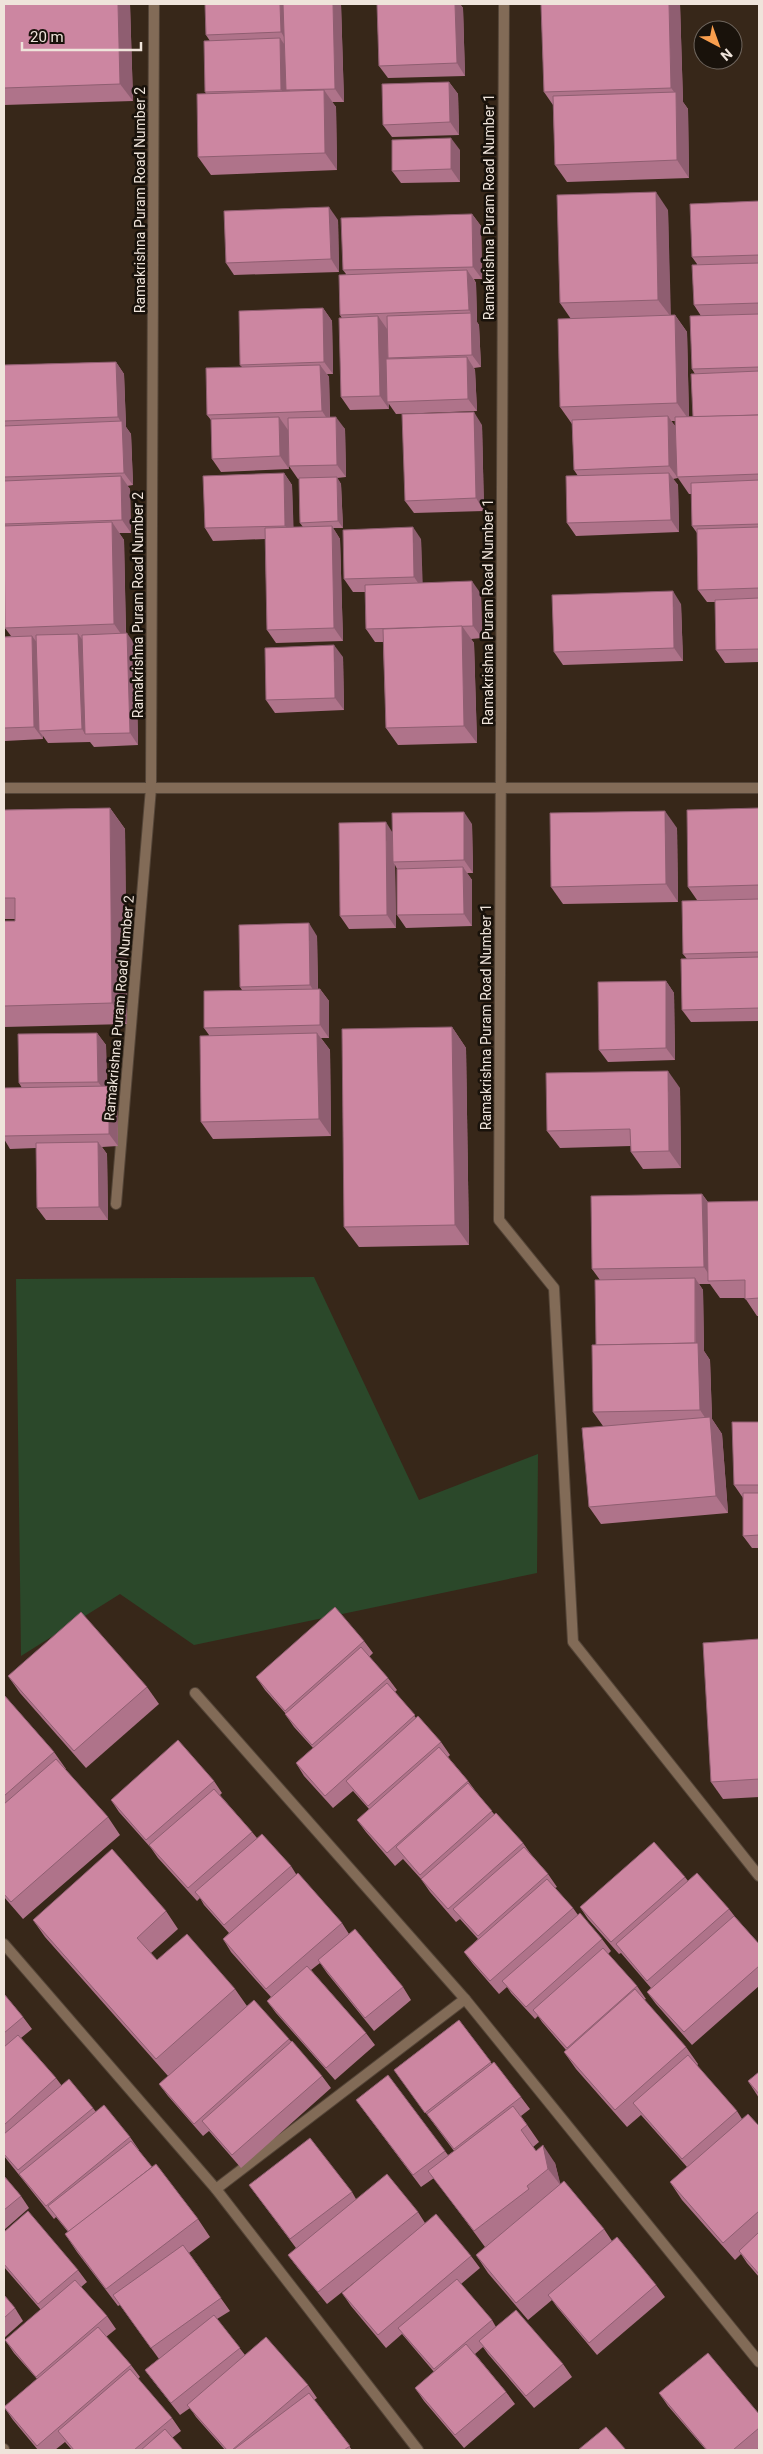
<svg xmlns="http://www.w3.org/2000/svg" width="763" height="2454" viewBox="0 0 763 2454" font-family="Roboto,sans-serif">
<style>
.green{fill:#2b482a}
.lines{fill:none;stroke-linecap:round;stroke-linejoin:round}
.minor-casing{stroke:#544538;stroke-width:12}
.minor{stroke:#826b57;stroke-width:10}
.wall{fill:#af738a;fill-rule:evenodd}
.shaded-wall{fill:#8f5e71}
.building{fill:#cc86a1;stroke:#8f5e71}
.labels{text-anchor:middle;stroke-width:5;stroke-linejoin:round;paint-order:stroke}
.street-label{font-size:14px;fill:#efe4db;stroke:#19120b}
</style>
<rect width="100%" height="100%" fill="#372719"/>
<path class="green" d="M314,1277L419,1500L538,1454L537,1573L194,1645L120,1594L21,1656L16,1279Z"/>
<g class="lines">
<defs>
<g id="minor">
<path d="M504,4L499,1220L554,1288L573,1642L759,1876"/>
<path d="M4,788H759"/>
<path d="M116,1204L151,788L154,4"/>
<path d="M195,1693L465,1999L759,2362"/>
<path d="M4,1944L216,2189L418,2450"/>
<path d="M216,2189L465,1999"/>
<path d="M4,2449V2450"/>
</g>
</defs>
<use href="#minor" class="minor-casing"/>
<use href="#minor" class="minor"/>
</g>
<g class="wall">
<path d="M4,4H130L133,101L4,105Z"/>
<path d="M205,4H341L344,102H332L336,107L337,170L211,175L198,157L206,93L205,92L210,41L206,35Z"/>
<path d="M377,4H460L463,8L465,76L388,78L379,66Z"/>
<path d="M541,4H680L683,102L688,109L689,178L567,182L555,165L553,105L544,92Z"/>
<path d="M449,82L458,94L459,135L392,137L383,125Z"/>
<path d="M460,150V182L401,183L392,171Z"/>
<path d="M759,201V662L725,663L716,650L715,602H707L698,590L697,533L692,526V494H689L678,478L673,479L678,485L679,532L576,536L567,523L578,476L574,470L572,424L560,407L571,319L560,303L668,210L670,315H675L687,332L689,417H693L695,374L692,369L701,316L694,305L697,264L692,257ZM671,421H676V427Z"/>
<path d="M472,214L481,226L482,279H474L476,283L477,322L479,325L481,367L474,368L475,370L477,411L396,414L389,404V409L350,410L341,397L342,318L340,315L346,274L343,270Z"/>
<path d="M338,220L339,272L234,275L226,263Z"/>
<path d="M323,308L332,321L333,374H327L329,377L330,417L345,429L346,477L337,478L341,484L343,528H333L340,539L343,641L276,643L267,630L265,539L213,541L205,528L284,473L292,485L293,527H303L300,523L299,479H298L289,466V469L221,472L212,459L211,420L207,415L242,367L240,365Z"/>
<path d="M116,362L124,374L126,427L131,434L133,485L127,486L130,489L131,533H119L124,540L126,633L136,646L138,745L94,747L90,742L48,743L43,736V739L5,741L4,739V637L11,636L5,628L4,596V365Z"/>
<path d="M482,425L484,511L414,513L405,501Z"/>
<path d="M421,539L422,583L481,594L482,638L471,639L474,643L477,743L398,745L386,728L383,642H375L366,629L365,592H353L344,579Z"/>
<path d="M681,604L683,661L563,665L554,652Z"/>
<path d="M343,657L344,710L275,713L266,700Z"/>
<path d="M110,808L125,829L127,1024L4,1027V921H15V919H4V810Z"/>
<path d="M759,808V1021L691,1022L682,1010L687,959L683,954L697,900L688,887Z"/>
<path d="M472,824L473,873H467L472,880V926L406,928L397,915V869L395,865L396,928L349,929L340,916L392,832Z"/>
<path d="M677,828L678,902L563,904L551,887Z"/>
<path d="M317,936L318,989H320L329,1001V1038H321L330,1050L331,1136L213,1139L201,1122L209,1035L204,1028L242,990L240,987Z"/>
<path d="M666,981L674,993L675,1060L608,1062L599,1050Z"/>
<path d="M452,1027L466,1048L469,1245L359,1247L344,1227Z"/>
<path d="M97,1033L106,1045L107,1086L117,1098L118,1146L102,1147L107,1154L108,1220H46L37,1208L36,1148L10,1149L4,1139V1088H22L19,1083Z"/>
<path d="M680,1088L681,1168L643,1169L631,1152V1146L560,1148L547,1131Z"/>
<path d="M702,1194L708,1202L759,1201V1316H757L745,1298H720L710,1284H699L703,1290L704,1351L710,1360L712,1419L722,1434L728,1513L601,1524L589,1507L603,1426L593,1412L596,1345L600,1280L592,1269Z"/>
<path d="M759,1422V1548H752L743,1536V1498L734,1485Z"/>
<path d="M759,1639V1797L723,1799L711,1782Z"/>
<path d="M364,1641L373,1653L369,1657L388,1678L397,1690L395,1692L416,1718L441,1742L450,1755L448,1757L468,1781L477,1793L494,1814L523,1843L530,1853L548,1874L557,1887L555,1888L573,1908L578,1915L602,1939L611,1951L608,1954L637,1986L646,1999L644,2000L686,2047L698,2064L697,2066L737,2111L742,2119L759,2126V2277L747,2263L741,2254L735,2260L682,2200L670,2182L687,2167L641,2115L627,2127L576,2069L564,2052L566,2050L542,2022L538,2016L535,2019L511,1993L507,1987L499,1994L473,1964L464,1952L478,1939L460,1919L456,1922L430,1892L421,1879L403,1859L395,1866L366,1832L357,1820L369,1809L353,1791L333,1808L304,1776L296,1763L313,1748L294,1727L285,1714H286L265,1690L256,1677Z"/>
<path d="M8,1676L147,1687L159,1704L86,1768L20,1693Z"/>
<path d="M4,1695L54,1752L66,1769H65L108,1817L120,1835L23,1919L4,1897Z"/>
<path d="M214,1781L222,1793L220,1795L252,1832L257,1838L291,1866L296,1874L342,1923L349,1934L403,1987L411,2000L374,2031L327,1973L320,1963L311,1970L366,2033L375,2045L335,2080L276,2013L267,2001L271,1997L231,1952L223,1939L229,1933L204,1905L200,1898L197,1901L158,1858L151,1848L119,1812L111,1800Z"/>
<path d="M685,1877L688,1881L729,1909L736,1918L759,1944V1986L692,2045L656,2004L647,1992L651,1988L621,1953L619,1954L588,1919L580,1907Z"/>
<path d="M166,1911L178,1929L151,1953L157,1960L235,1989L247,2006L289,2039L322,2076L331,2088L241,2168L209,2131L203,2136L168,2096L159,2084L168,2076L45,1937L33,1920Z"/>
<path d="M4,1994L23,2017L32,2029L21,2038L56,2078L62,2086L93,2108L96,2112L130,2137L139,2150H138L152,2167L198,2219L210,2237L189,2253L230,2311L217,2319L245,2355L308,2385L317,2398L314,2400L352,2450H225L196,2417L190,2408L180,2415L154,2382L145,2370L159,2359L120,2305L118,2306L77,2252L65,2234L68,2232L56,2217L54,2219L4,2156Z"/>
<path d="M459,2020L492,2064L521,2097L530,2109L521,2116L539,2142L533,2147L536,2151L555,2163L560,2184L604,2229L612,2241L656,2285L665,2297L597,2355L557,2307L552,2300L528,2320L488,2273L476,2255L485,2247L434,2178L421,2187L356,2100L445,2151L448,2155L454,2151L394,2070Z"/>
<path d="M759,2072V2098L748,2081Z"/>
<path d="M4,2176L21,2196L29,2208L4,2230Z"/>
<path d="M249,2185L352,2192L356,2199L418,2212L425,2223L471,2256L480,2268L461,2284L492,2320L496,2327L563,2364L572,2377L534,2408L488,2354L483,2347L475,2354L506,2392L515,2404L464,2448L424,2401L415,2388L434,2372L402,2334L386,2348L351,2306L342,2293L370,2270L327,2304L297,2267L288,2255L296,2248Z"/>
<path d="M4,2232L78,2270L87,2282L81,2287L107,2316L116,2329L106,2337L131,2365L140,2377L138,2379L172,2418L181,2431L172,2438L183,2450H72L65,2442L55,2450H38L13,2420L4,2407L37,2379L14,2353L5,2340L41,2310L4,2267Z"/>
<path d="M4,2295L15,2308L23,2321L4,2338Z"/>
<path d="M659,2393L759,2414V2448L756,2450H706L668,2406Z"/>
</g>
<g class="shaded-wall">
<path d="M118,4H130L133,101L120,84Z"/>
<path d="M280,4H288L289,45L281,32Z"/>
<path d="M333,4H341L344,102L335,89Z"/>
<path d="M455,4H460L463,8L465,76L457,63Z"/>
<path d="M669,4H680L683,102L688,109L689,178L677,160L676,94L671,88Z"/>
<path d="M280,38L289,51L290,102L281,90Z"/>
<path d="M449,82L458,94L459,135L450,122Z"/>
<path d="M324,90L336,107L337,170L325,153Z"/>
<path d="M451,138L460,150V182L451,169Z"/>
<path d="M656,192L668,210L671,317L658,300Z"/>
<path d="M329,207L338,220L339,272L331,259Z"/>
<path d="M472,214L481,226L482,279L473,267Z"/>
<path d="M467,270L476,283L477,322L479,325L481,367L472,355L471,313L469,310Z"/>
<path d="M323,308L332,321L333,374L324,362Z"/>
<path d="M675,315L687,332L689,420L677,403Z"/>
<path d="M378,316L387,329L389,402H387L389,404V409L380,396Z"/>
<path d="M467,357L475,370L477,411L468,399Z"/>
<path d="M116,362L124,374L126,427L131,434L133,485L124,473L122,424L118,417Z"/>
<path d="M320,365L329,377L330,423L322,411Z"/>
<path d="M474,412L482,425L484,511L476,498Z"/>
<path d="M668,416L677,429V477L678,478L669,466Z"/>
<path d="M279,417L288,430L289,469L280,456Z"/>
<path d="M336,417L345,429L346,477L337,465Z"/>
<path d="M284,473L292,485L294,538L285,526Z"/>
<path d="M669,473L678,485L679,532L671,520Z"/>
<path d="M121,476L130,489L131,533L122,520Z"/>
<path d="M337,477L341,484L343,528L338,521Z"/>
<path d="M112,522L124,540L126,641L114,624Z"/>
<path d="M332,526L340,539L343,641L334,628Z"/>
<path d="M413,527L421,539L423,590L414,577Z"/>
<path d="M472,581L481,594L482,638L473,626Z"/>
<path d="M673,591L681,604L683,661L674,648Z"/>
<path d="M462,626L474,643L477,743L464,726Z"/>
<path d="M127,633L136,646L138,745L130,733Z"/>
<path d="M78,634L87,646L85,734L82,729Z"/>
<path d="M32,636L41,648L39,731L43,736V739L34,727Z"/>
<path d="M334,645L343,657L344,710L335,698Z"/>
<path d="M110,808L125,829L127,1024L112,1003Z"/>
<path d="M665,811L677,828L678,902L666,884Z"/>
<path d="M464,812L472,824L473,873L464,860Z"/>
<path d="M386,822L394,835L393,862L395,865L396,928L387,915Z"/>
<path d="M463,867L472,880V926L464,914Z"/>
<path d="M309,923L317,936L318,998L310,985Z"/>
<path d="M666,981L674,993L675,1060L666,1048Z"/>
<path d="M320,989L329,1001V1038L320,1025Z"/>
<path d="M452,1027L466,1048L469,1245L455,1225Z"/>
<path d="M97,1033L106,1045L107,1094L98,1082Z"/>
<path d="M317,1033L330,1050L331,1136L319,1119Z"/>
<path d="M668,1071L680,1088L681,1168L669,1151Z"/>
<path d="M109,1086L117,1098L118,1146L109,1134Z"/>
<path d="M98,1142L107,1154L108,1220L99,1207Z"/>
<path d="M702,1194L714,1211L713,1281L704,1267Z"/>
<path d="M695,1278L703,1290L704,1351L710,1360L712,1419L722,1434L728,1513L716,1496L710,1425L700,1410L696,1344Z"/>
<path d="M543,2145L555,2163L561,2186L548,2169Z"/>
</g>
<g class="building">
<path d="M4,4H118L120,84L4,88Z"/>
<path d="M205,4H280L281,32L206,35Z"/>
<path d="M283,4H333L335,89L286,90Z"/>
<path d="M377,4H455L457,63L379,66Z"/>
<path d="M541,4H669L671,88L544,92Z"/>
<path d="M280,38L281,90L205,92L204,41Z"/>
<path d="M449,82L450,122L383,125L382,84Z"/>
<path d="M324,90L325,153L198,157L197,94Z"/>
<path d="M676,92L677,160L555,165L553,96Z"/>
<path d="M451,138V169L392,171V140Z"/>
<path d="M656,192L658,300L560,303L557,195Z"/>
<path d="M759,201V255L692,257L690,204Z"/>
<path d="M329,207L331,259L226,263L224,211Z"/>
<path d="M472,214L473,267L343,270L341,218Z"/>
<path d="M759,263V303L694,305L692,265Z"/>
<path d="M467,270L469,310L340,315L339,275Z"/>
<path d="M323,308L324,362L240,365L239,311Z"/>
<path d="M471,313L472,355L388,358L387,316Z"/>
<path d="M759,314V367L692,369L690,316Z"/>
<path d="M675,315L677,403L560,407L558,319Z"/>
<path d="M378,316L380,396L341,397L339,318Z"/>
<path d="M467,357L468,399L387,402L386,359Z"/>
<path d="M116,362L118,417L4,421V365Z"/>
<path d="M320,365L322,411L207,415L206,368Z"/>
<path d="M759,371V415L693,417L691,374Z"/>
<path d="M474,412L476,498L405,501L402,414Z"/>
<path d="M759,415V474L677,477L675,417Z"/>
<path d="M668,416L669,466L574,470L572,420Z"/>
<path d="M279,417L280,456L212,459L211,419Z"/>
<path d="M336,417L337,465L289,466L288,418Z"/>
<path d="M122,421L124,473L4,477V426Z"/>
<path d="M284,473L285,526L205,528L203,476Z"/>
<path d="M669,473L671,520L567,523L566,476Z"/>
<path d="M121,476L122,520L4,524V481Z"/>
<path d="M337,477L338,521L300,523L299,478Z"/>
<path d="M759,480V524L692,526L691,483Z"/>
<path d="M112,522L114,624L5,628L4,526Z"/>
<path d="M332,526L334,628L267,630L265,528Z"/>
<path d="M413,527L414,577L344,579L343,530Z"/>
<path d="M759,527V588L698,590L697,529Z"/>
<path d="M472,581L473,626L366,629L365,585Z"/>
<path d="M673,591L674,648L554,652L552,595Z"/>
<path d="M759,598V649L716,650L715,600Z"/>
<path d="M462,626L464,726L386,728L383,629Z"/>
<path d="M127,633L130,733L85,734L82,635Z"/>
<path d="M78,634L82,729L39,731L36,635Z"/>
<path d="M32,636L34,727L4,728V637Z"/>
<path d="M334,645L335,698L266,700L265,648Z"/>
<path d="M110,808L112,1003L4,1006V921H15V898H4V810Z"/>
<path d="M759,808V885L688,887L687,810Z"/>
<path d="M665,811L666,884L551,887L550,813Z"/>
<path d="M464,812V860L393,862L392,813Z"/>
<path d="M386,822L387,915L340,916L339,823Z"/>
<path d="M463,867L464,914L397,915V869Z"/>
<path d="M759,899V952L683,954L682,901Z"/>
<path d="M309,923L310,985L240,987L239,925Z"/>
<path d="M759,957V1008L682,1010L681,959Z"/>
<path d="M666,981V1048L599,1050L598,982Z"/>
<path d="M320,989V1025L204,1028V991Z"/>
<path d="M452,1027L455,1225L344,1227L342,1029Z"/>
<path d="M97,1033L98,1082L19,1083L18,1034Z"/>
<path d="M317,1033L319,1119L201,1122L200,1036Z"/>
<path d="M668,1071L669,1151L631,1152L630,1129L547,1131L546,1073Z"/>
<path d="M109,1086V1134L4,1136V1088Z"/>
<path d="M98,1142L99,1207L37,1208L36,1143Z"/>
<path d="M702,1194L704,1267L592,1269L591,1196Z"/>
<path d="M759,1201V1298L745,1299V1280L708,1281L707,1202Z"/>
<path d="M695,1278V1343L596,1345L595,1280Z"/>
<path d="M698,1343L700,1410L593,1412L592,1345Z"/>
<path d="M710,1417L716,1496L589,1507L582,1428Z"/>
<path d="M732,1422H759V1485H734Z"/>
<path d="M743,1493H759V1535L743,1536Z"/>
<path d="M335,1607L364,1641L285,1711L256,1677Z"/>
<path d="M81,1612L147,1687L74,1751L8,1676Z"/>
<path d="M759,1639V1779L711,1782L703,1643Z"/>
<path d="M361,1647L388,1678L312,1745L285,1714Z"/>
<path d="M387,1683L415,1715L325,1796L296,1763Z"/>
<path d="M4,1695L54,1752L4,1796Z"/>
<path d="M418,1716L441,1742L368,1806L346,1781Z"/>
<path d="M178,1740L214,1781L146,1840L111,1800Z"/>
<path d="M439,1747L468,1781L387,1853L357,1820Z"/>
<path d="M56,1759L108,1817L11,1902L4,1894V1804Z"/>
<path d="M468,1783L492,1811L420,1875L396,1847Z"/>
<path d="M214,1789L252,1832L188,1888L149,1845Z"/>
<path d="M496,1813L523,1843L448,1909L421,1879Z"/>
<path d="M262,1834L291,1866L224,1925L195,1892Z"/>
<path d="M654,1842L685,1877L611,1942L580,1907Z"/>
<path d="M524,1847L548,1874L478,1936L453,1909Z"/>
<path d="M112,1849L166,1911L137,1938L157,1960L187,1934L235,1989L156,2059L33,1920Z"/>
<path d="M298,1873L342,1923L266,1989L223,1939Z"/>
<path d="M697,1873L729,1909L647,1981L616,1944Z"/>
<path d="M547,1879L573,1908L490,1981L464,1952Z"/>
<path d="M580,1913L602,1939L526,2007L502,1981Z"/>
<path d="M734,1916L759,1944V1966L684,2032L647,1992Z"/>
<path d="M355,1929L403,1987L365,2018L318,1960Z"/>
<path d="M603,1948L637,1986L567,2048L533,2010Z"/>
<path d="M307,1966L366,2033L326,2068L267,2001Z"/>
<path d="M635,1989L686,2047L615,2110L564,2052Z"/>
<path d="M4,1994L23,2017L4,2033Z"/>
<path d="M254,2000L289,2039L194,2124L159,2084Z"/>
<path d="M459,2020L491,2062L425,2113L394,2070Z"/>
<path d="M18,2035L56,2078L4,2125V2047Z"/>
<path d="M292,2041L322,2076L232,2155L202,2121Z"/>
<path d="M688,2055L737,2111L682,2159L633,2103Z"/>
<path d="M494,2062L521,2097L454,2149L427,2114Z"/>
<path d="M759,2072V2094L748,2081Z"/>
<path d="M388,2075L445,2151L413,2175L356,2100Z"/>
<path d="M69,2079L93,2108L18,2170L4,2154V2134Z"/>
<path d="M104,2105L130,2137L46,2206L19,2174Z"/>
<path d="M513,2106L527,2125L521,2130L536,2151L543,2145L548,2169L527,2186L529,2189L474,2231L428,2171Z"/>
<path d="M748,2114L759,2126V2211L723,2243L670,2182Z"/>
<path d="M310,2138L352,2192L290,2239L249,2185Z"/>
<path d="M131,2141L152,2167L69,2232L48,2206Z"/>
<path d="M156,2164L198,2219L106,2289L65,2234Z"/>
<path d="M387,2174L418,2212L318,2292L288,2255Z"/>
<path d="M4,2176L21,2196L4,2210Z"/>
<path d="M564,2181L604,2229L516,2303L476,2255Z"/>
<path d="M28,2211L78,2270L38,2304L4,2264V2232Z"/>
<path d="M436,2214L471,2256L378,2335L342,2293Z"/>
<path d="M759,2232V2274L739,2251Z"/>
<path d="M617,2237L656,2285L589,2343L548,2295Z"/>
<path d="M183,2245L221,2298L151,2348L113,2295Z"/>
<path d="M457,2279L492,2320L434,2369L398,2328Z"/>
<path d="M75,2280L107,2316L36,2377L5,2340Z"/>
<path d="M4,2295L15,2308L4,2318Z"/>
<path d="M516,2310L563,2364L526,2396L479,2341Z"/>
<path d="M214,2315L240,2348L171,2403L145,2370Z"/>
<path d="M98,2327L131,2365L37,2446L4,2407Z"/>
<path d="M266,2337L308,2385L232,2450H227L187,2405Z"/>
<path d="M466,2344L506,2392L455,2435L415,2388Z"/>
<path d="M708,2353L759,2414V2428L733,2450H707L659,2393Z"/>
<path d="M130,2369L172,2418L134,2450H74L58,2431Z"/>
<path d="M309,2393L350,2446L344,2450H233Z"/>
<path d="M606,2427L626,2450H578Z"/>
<path d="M165,2429L183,2450H141Z"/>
</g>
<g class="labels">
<g class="street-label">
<text transform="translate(140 200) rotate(-90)" y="5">Ramakrishna Puram Road Number 2</text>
<text transform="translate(489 207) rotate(-90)" y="5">Ramakrishna Puram Road Number 1</text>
<text transform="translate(138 605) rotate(-90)" y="5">Ramakrishna Puram Road Number 2</text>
<text transform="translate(488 612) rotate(-90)" y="5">Ramakrishna Puram Road Number 1</text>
<text transform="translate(119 1008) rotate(-85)" y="5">Ramakrishna Puram Road Number 2</text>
<text transform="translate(486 1017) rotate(-90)" y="5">Ramakrishna Puram Road Number 1</text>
</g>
</g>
<rect width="763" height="2454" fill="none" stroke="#efe4db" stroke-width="10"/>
<g transform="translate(718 45) rotate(139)"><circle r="24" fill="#19120b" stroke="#6f665e"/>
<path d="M0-4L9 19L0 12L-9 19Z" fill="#fa9f4e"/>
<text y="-8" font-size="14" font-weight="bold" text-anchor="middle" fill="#efe4db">N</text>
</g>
<path d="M22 42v8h119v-8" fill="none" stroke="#efe4db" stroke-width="2.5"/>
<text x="30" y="42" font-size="15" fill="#efe4db" stroke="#19120b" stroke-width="4" paint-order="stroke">20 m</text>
</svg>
